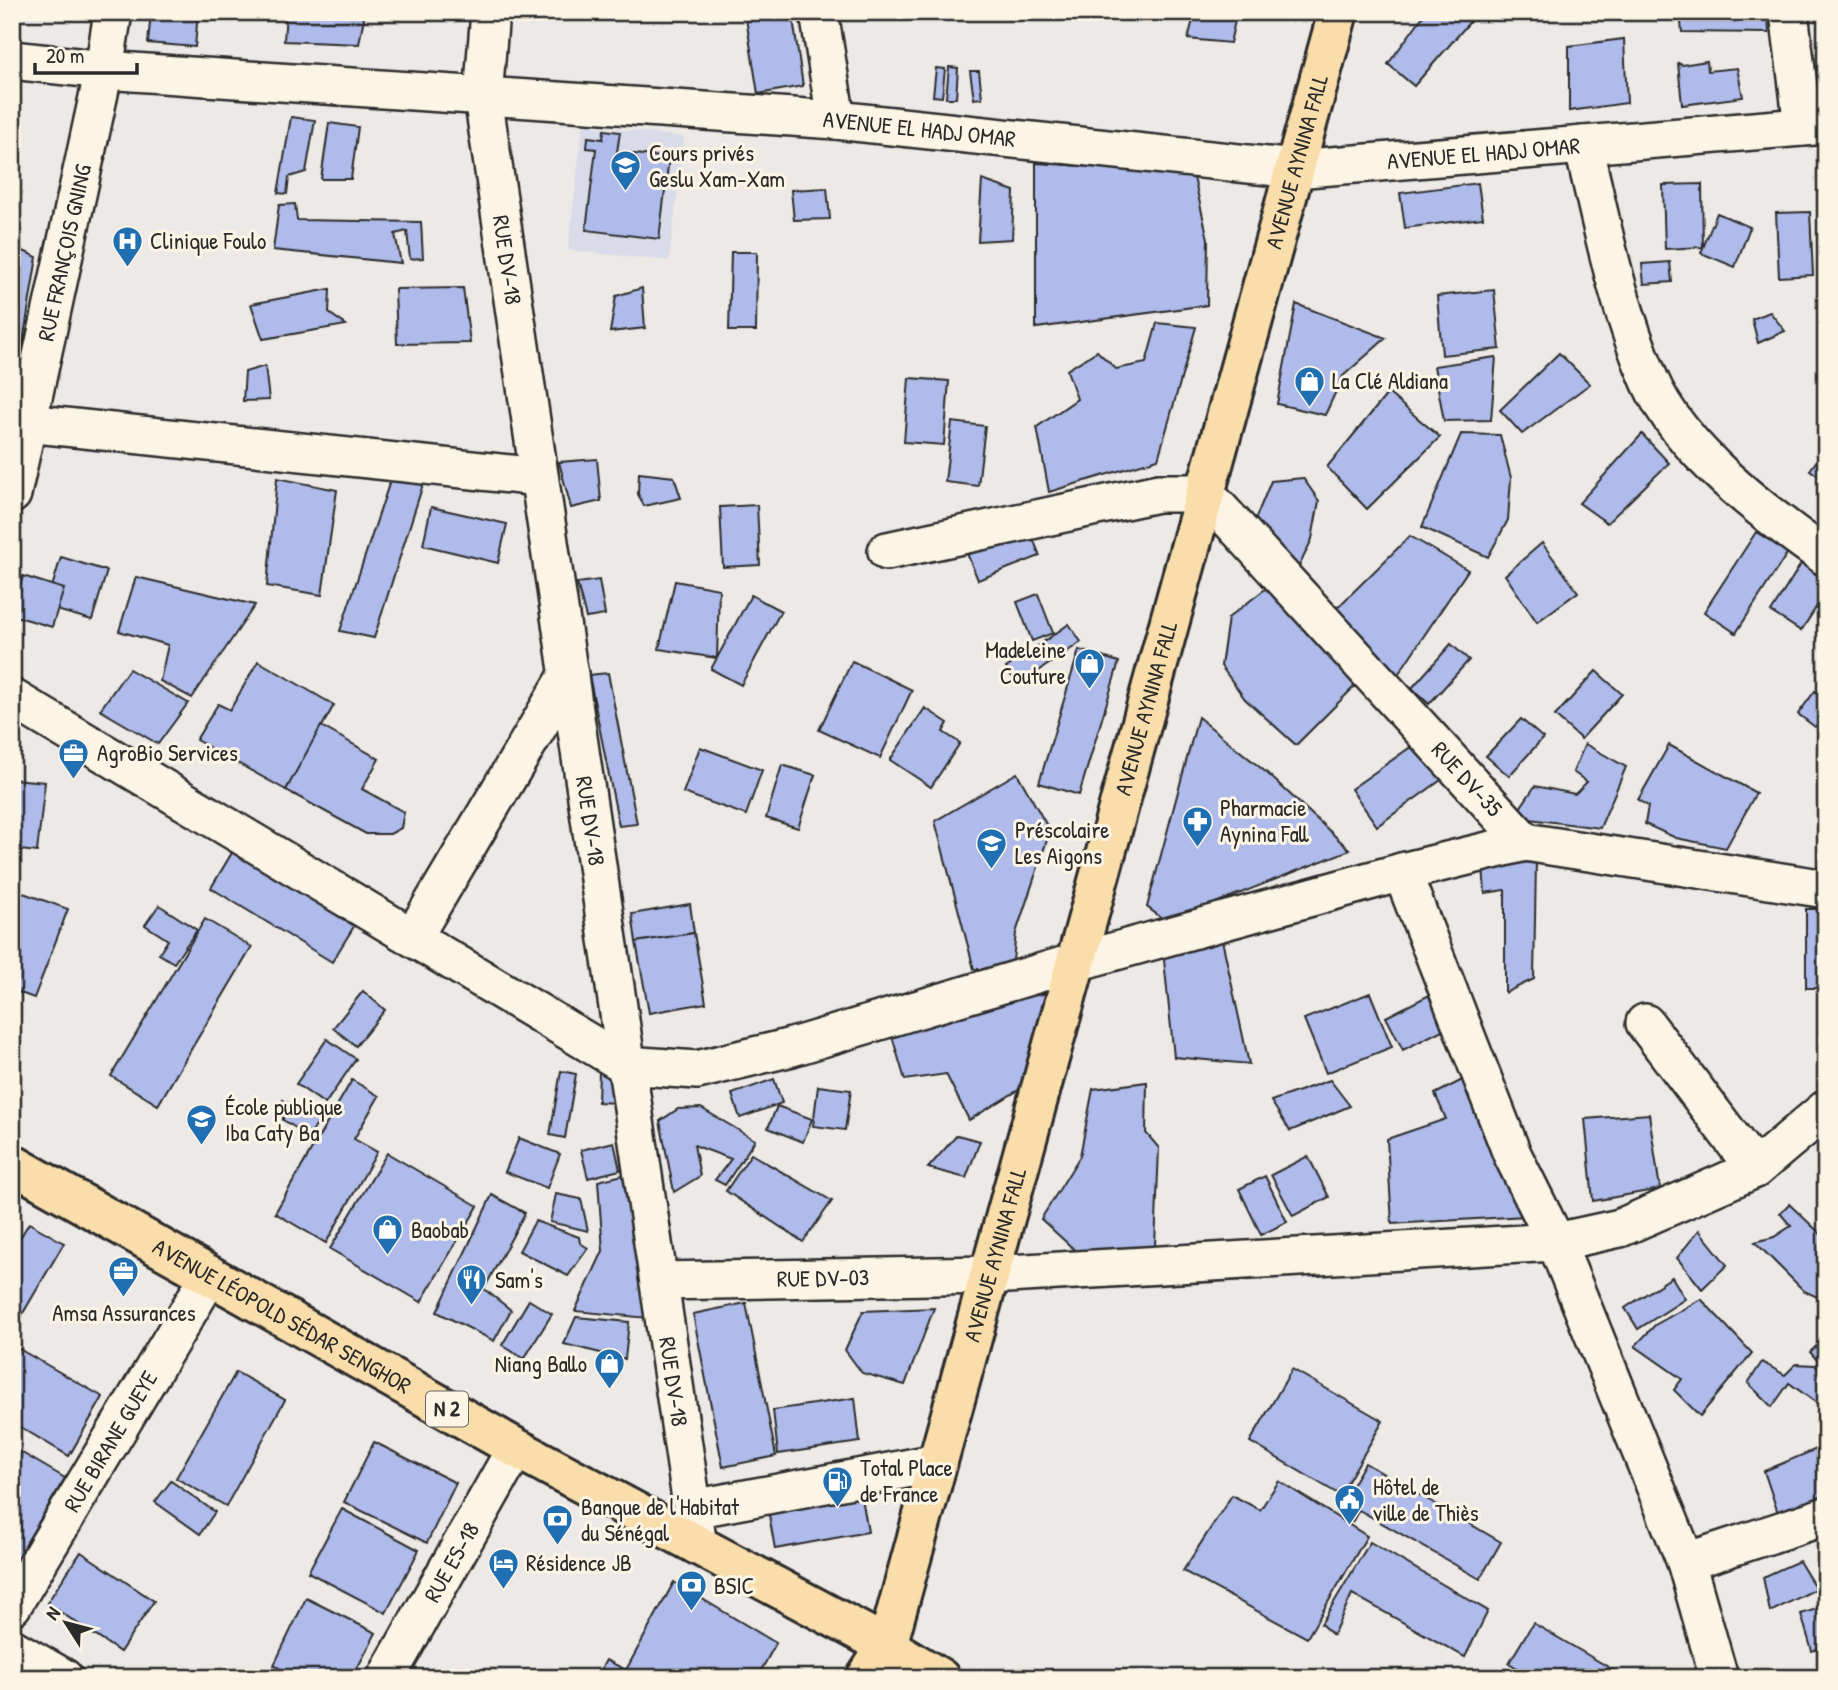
<svg xmlns="http://www.w3.org/2000/svg" width="1838" height="1690" viewBox="0 0 1838 1690" font-family="'Patrick Hand',sans-serif">
<style>
.built{fill:#d9dbe8}
.building{fill:#aebbeb;stroke:#2b2b2b;stroke-width:2}
.lines{fill:none;stroke-linecap:round;stroke-linejoin:round}
.minor-casing{stroke:#2b2b2b;stroke-width:42}
.major-casing{stroke:#2b2b2b;stroke-width:44}
.highway-casing{stroke:#2b2b2b;stroke-width:44}
.minor{stroke:#fcf5e5;stroke-width:37}
.major{stroke:#f9deab;stroke-width:38}
.highway{stroke:#f9deab;stroke-width:38}
.labels{text-anchor:middle;stroke-width:6;stroke-linejoin:round;paint-order:stroke}
.shield{fill:#fcf5e5;stroke:#6a6863;stroke-width:2}
.shield-label{font-size:21px;font-weight:bold;fill:#2b2b2b}
.street-label{font-size:23px;fill:#2b2b2b;stroke:#fcf5e5}
.poi-label{font-size:23px;fill:#2b2b2b;stroke:#fcf5e5;text-anchor:start}
</style>
<rect width="100%" height="100%" fill="#ece9e6"/>
<filter id="ink" filterUnits="userSpaceOnUse"><feTurbulence type="fractalNoise" baseFrequency=".0143" numOctaves="2"/><feDisplacementMap in="SourceGraphic" scale="14" xChannelSelector="R" yChannelSelector="G"/><feConvolveMatrix kernelMatrix="1 2 1 2 8 2 1 2 1" color-interpolation-filters="sRGB"/></filter>
<g filter="url(#ink)">
<path class="built" d="M583,125L684,137L669,261L568,250Z"/>
<g class="building">
<path d="M151,12H198L195,47L148,43Z"/>
<path d="M286,12H365L359,44L284,41Z"/>
<path d="M745,12H792L803,86L758,94Z"/>
<path d="M1195,12H1237L1230,43L1188,39Z"/>
<path d="M1426,12H1466L1474,17L1414,86L1388,64Z"/>
<path d="M1680,12H1768L1769,33L1682,32Z"/>
<path d="M1624,39L1627,103L1569,111V46Z"/>
<path d="M1707,61L1708,71L1737,68L1743,97L1682,105L1678,63L1682,65Z"/>
<path d="M949,67L958,68L956,98H946Z"/>
<path d="M936,68L945,69L942,97L933,96Z"/>
<path d="M970,71H979L982,98L974,99Z"/>
<path d="M291,117L315,120L306,172L289,177L287,194L278,193Z"/>
<path d="M329,123L358,127L351,179H321Z"/>
<path d="M604,130L620,132L617,152L669,158L659,239L586,230L596,149L587,148L588,137L603,139Z"/>
<path d="M1036,163L1193,173L1208,239L1207,305L1036,328Z"/>
<path d="M982,180L1014,191L1012,239L978,241Z"/>
<path d="M1478,183L1483,218L1405,228L1400,193Z"/>
<path d="M1702,184L1703,247L1665,249L1663,185Z"/>
<path d="M827,188L830,219L794,220L791,190Z"/>
<path d="M295,204L297,220L421,222L423,258L410,259L407,231L395,234L401,263L273,250L279,205Z"/>
<path d="M1810,212L1813,275L1779,277L1776,213Z"/>
<path d="M1717,213L1750,227L1735,267L1701,253Z"/>
<path d="M12,246L37,257L20,360L12,359Z"/>
<path d="M731,252H757L756,331H729Z"/>
<path d="M1670,262L1672,282L1644,284L1642,264Z"/>
<path d="M463,288L470,343L397,344L395,289Z"/>
<path d="M642,288L645,328L610,332L616,296Z"/>
<path d="M330,289L329,313L346,325L263,339L251,304Z"/>
<path d="M1494,290L1500,349L1442,355L1437,296Z"/>
<path d="M1296,304L1386,338L1343,376L1325,415L1277,404Z"/>
<path d="M1770,312L1785,331L1758,343L1752,319Z"/>
<path d="M1157,323L1196,327L1158,459L1049,492L1037,427L1077,399L1067,370L1097,351L1116,369L1146,363Z"/>
<path d="M1559,353L1590,384L1522,434L1500,410Z"/>
<path d="M1496,357L1491,420L1444,421L1434,366Z"/>
<path d="M265,366L269,400L243,401L245,372Z"/>
<path d="M909,378L949,381L944,445L904,442Z"/>
<path d="M1388,393L1440,437L1367,509L1327,467Z"/>
<path d="M952,422L985,426L978,486L945,482Z"/>
<path d="M1461,434L1500,435L1511,478L1508,520L1488,557L1422,527Z"/>
<path d="M1642,434L1669,463L1607,523L1579,503Z"/>
<path d="M1826,448V481L1810,470Z"/>
<path d="M597,459L601,501L571,508L559,462Z"/>
<path d="M395,466L427,472L374,638L340,631Z"/>
<path d="M639,473L674,477L681,498L644,506L638,494Z"/>
<path d="M277,478L337,490L322,595L267,586Z"/>
<path d="M1303,478L1319,501L1312,539L1296,573L1253,525L1271,481Z"/>
<path d="M757,505L760,565L723,567L720,507Z"/>
<path d="M431,507L507,524L498,563L423,545Z"/>
<path d="M1028,526L1040,556L978,580L966,551Z"/>
<path d="M1756,532L1788,552L1736,633L1704,612Z"/>
<path d="M1410,536L1468,570L1395,679L1333,612Z"/>
<path d="M1542,543L1578,592L1537,622L1505,575Z"/>
<path d="M1806,556L1826,569V592L1801,631L1771,612Z"/>
<path d="M61,557L107,571L92,620L46,607Z"/>
<path d="M23,576L64,589L52,627L12,615Z"/>
<path d="M136,577L255,605L192,698L160,681L168,645L119,631Z"/>
<path d="M599,580L605,615L586,618L577,583Z"/>
<path d="M675,581L719,589L717,658L659,649Z"/>
<path d="M1274,582L1365,676L1296,745L1245,699L1221,666L1228,618Z"/>
<path d="M1038,594L1053,633L1032,641L1017,602Z"/>
<path d="M751,595L781,611L741,685L711,669Z"/>
<path d="M1069,624L1081,642L1018,685L1006,668Z"/>
<path d="M1451,644L1469,660L1429,704L1412,688Z"/>
<path d="M1079,650L1119,662L1079,795L1039,783Z"/>
<path d="M258,661L334,705L286,790L196,740L218,704L230,710Z"/>
<path d="M852,661L912,690L880,758L819,730Z"/>
<path d="M129,669L188,703L158,744L100,710Z"/>
<path d="M1596,671L1622,694L1581,739L1555,716Z"/>
<path d="M608,673L637,824L619,826L589,675Z"/>
<path d="M1815,691L1826,699V714L1815,727L1798,714Z"/>
<path d="M925,708L948,723L943,732L960,743L931,787L890,760Z"/>
<path d="M1198,717L1267,773L1350,850L1167,922L1147,907Z"/>
<path d="M1521,719L1543,738L1509,776L1486,756Z"/>
<path d="M321,726L379,759L362,789L404,812L401,828L390,834H366L286,790Z"/>
<path d="M1422,739L1448,775L1377,826L1351,789Z"/>
<path d="M1585,744L1626,767L1600,828L1514,817L1535,786L1575,794L1587,782L1573,772Z"/>
<path d="M1669,745L1756,793L1726,848L1676,838L1645,824L1648,806L1638,800Z"/>
<path d="M700,747L762,770L746,815L683,793Z"/>
<path d="M782,765L815,775L798,828L766,818Z"/>
<path d="M1017,773L1050,831L1016,933L1012,969H974L935,821Z"/>
<path d="M13,779L45,782L37,852L12,849Z"/>
<path d="M239,841L361,915L332,962L211,888Z"/>
<path d="M1536,860L1534,979L1505,993V890L1485,893L1483,865Z"/>
<path d="M12,889L68,909L34,998L12,990Z"/>
<path d="M690,904L694,933L636,942L632,914Z"/>
<path d="M159,905L197,930L174,963L159,954L168,940L145,925Z"/>
<rect x="1806" y="909" width="20" height="79"/>
<path d="M205,919L252,947L158,1105L111,1076Z"/>
<path d="M694,933L706,1003L649,1013L636,942Z"/>
<path d="M1221,935L1249,1064L1174,1057L1163,950Z"/>
<path d="M1439,990L1456,1023L1403,1050L1386,1017Z"/>
<path d="M363,991L385,1010L356,1046L333,1028Z"/>
<path d="M1047,993L1025,1086L969,1120L946,1074L905,1080L889,1026Z"/>
<path d="M1370,993L1392,1047L1326,1073L1304,1019Z"/>
<path d="M327,1039L356,1059L325,1104L296,1084Z"/>
<path d="M561,1071L576,1074L565,1138L550,1135Z"/>
<path d="M599,1072H617L616,1103L598,1102Z"/>
<path d="M1478,1072L1525,1216L1392,1224L1387,1139L1446,1119L1435,1094Z"/>
<path d="M774,1079L782,1103L740,1118L732,1094Z"/>
<path d="M352,1080L379,1096L354,1139L377,1152L326,1243L275,1213Z"/>
<path d="M1330,1080L1350,1106L1290,1131L1271,1101Z"/>
<path d="M1147,1082L1146,1133L1159,1148L1155,1246L1080,1255L1041,1219L1080,1156L1093,1089Z"/>
<path d="M818,1086L851,1090L845,1130L813,1126Z"/>
<path d="M283,1100L319,1122L309,1136L283,1120Z"/>
<path d="M777,1106L812,1119L803,1142L768,1128Z"/>
<path d="M701,1108L755,1140L725,1185L715,1180L731,1159L694,1145L700,1176L674,1192L660,1121L678,1109Z"/>
<path d="M1649,1114L1660,1189L1593,1201L1585,1119Z"/>
<path d="M957,1135L980,1141L966,1178L928,1168Z"/>
<path d="M519,1138L560,1154L547,1188L505,1172Z"/>
<path d="M614,1142L620,1170L588,1178L581,1150Z"/>
<path d="M387,1153L478,1206L421,1302L330,1249Z"/>
<path d="M751,1154L832,1201L803,1242L726,1191Z"/>
<path d="M1308,1156L1329,1197L1293,1216L1271,1175Z"/>
<path d="M627,1174L648,1318L575,1311L603,1251L598,1181Z"/>
<path d="M1265,1176L1287,1222L1261,1235L1239,1189Z"/>
<path d="M556,1194L581,1199L588,1231L550,1222Z"/>
<path d="M492,1195L525,1213L484,1289L511,1310L494,1341L437,1312Z"/>
<path d="M1789,1204L1826,1239L1824,1300L1804,1291L1755,1242L1774,1237L1791,1226L1780,1213Z"/>
<path d="M535,1221L579,1237L580,1243L588,1248L568,1276L519,1251Z"/>
<path d="M29,1223L64,1243L12,1332V1251Z"/>
<path d="M1699,1230L1727,1265L1702,1289L1677,1258Z"/>
<path d="M1672,1277L1685,1299L1638,1329L1625,1308Z"/>
<path d="M1701,1299L1752,1353L1700,1416L1674,1390L1682,1379L1635,1346L1655,1325Z"/>
<path d="M529,1300L552,1314L524,1359L502,1345Z"/>
<path d="M746,1303L776,1456L723,1467L693,1314Z"/>
<path d="M934,1308L905,1385L862,1373L845,1350L863,1311Z"/>
<path d="M576,1317L629,1322L625,1359L564,1344Z"/>
<path d="M1826,1337V1370L1810,1352Z"/>
<path d="M12,1345L103,1397L69,1456L12,1422Z"/>
<path d="M1762,1362L1785,1375L1796,1364L1815,1365L1826,1376V1410L1789,1383L1772,1407L1748,1383Z"/>
<path d="M1292,1369L1383,1421L1340,1495L1250,1442Z"/>
<path d="M236,1372L285,1400L226,1506L176,1478Z"/>
<path d="M855,1398L860,1442L778,1454L773,1410Z"/>
<path d="M374,1442L456,1483L427,1543L344,1502Z"/>
<path d="M1826,1445V1509L1782,1525L1764,1471Z"/>
<path d="M12,1447L65,1478L12,1567V1483L17,1476L12,1473Z"/>
<path d="M1365,1463L1501,1542L1480,1579L1359,1510L1352,1522L1336,1512Z"/>
<path d="M171,1481L215,1512L200,1534L155,1502Z"/>
<path d="M1279,1481L1367,1536L1307,1638L1183,1571L1232,1495L1260,1510Z"/>
<path d="M861,1492L868,1532L775,1549L768,1509Z"/>
<path d="M342,1509L419,1550L386,1613L308,1572Z"/>
<path d="M1370,1542L1488,1611L1465,1657L1352,1594L1333,1635L1321,1624Z"/>
<path d="M81,1552L154,1601L120,1652L47,1603Z"/>
<path d="M1799,1561L1816,1589L1770,1612L1763,1577Z"/>
<path d="M674,1582L776,1643L757,1678H596L606,1660L626,1670Z"/>
<path d="M306,1598L376,1633L352,1678H296L274,1665Z"/>
<path d="M1826,1606V1646L1812,1651L1801,1614Z"/>
<path d="M1533,1623L1627,1678H1533L1509,1663Z"/>
</g>
<g class="lines">
<defs>
<g id="minor">
<path id="s1" d="M490,12L483,97L698,1546"/>
<path d="M819,12L836,120"/>
<path d="M1789,12L1803,127"/>
<path id="s2" d="M12,60L104,70L836,120L1295,169L1826,125"/>
<path d="M1583,145C1602,224 1617,306 1650,381C1681,451 1764,513 1826,557"/>
<path d="M27,423L539,477"/>
<path id="s3" d="M12,494L104,70L113,12"/>
<path id="s4" d="M887,551L1158,493H1205L1525,842L1826,889"/>
<path d="M12,698L626,1065L697,1070L792,1047L1076,962L1402,872L1525,842"/>
<path d="M1402,872L1512,1154L1556,1242L1686,1562L1719,1678"/>
<path d="M413,937L569,674"/>
<path d="M1645,1023L1755,1169"/>
<path id="s5" d="M659,1281L990,1275L1556,1242L1620,1228L1755,1169L1826,1109"/>
<path d="M693,1509L937,1463"/>
<path d="M1686,1562L1826,1516"/>
<path id="s6" d="M12,1606L210,1275"/>
<path d="M12,1648L64,1678"/>
<path id="s7" d="M386,1678L516,1448"/>
</g>
<g id="major">
<path id="s8" d="M887,1646L1338,12"/>
</g>
<g id="highway">
<path id="s9" d="M12,1164L516,1448L887,1646L940,1678"/>
<path d="M866,1678L887,1646"/>
</g>
</defs>
<use href="#minor" class="minor-casing"/>
<use href="#major" class="major-casing"/>
<use href="#highway" class="highway-casing"/>
<use href="#minor" class="minor"/>
<use href="#major" class="major"/>
<use href="#highway" class="highway"/>
</g>
</g>
<defs>
<symbol id="school-pin" viewBox="-11 -11 22 30"><path d="M0 17L-7.5 6A9.5 9.5 0 1 1 7.5 6Z" fill="#1f6fb2" stroke="#fcf5e5"/><path d="M0-5L7-2L0 1L-7-2ZM-4 1L0 2.5L4 1V4Q0 6-4 4Z" fill="#fff"/></symbol>
<symbol id="hospital-pin" viewBox="-11 -11 22 30"><path d="M0 17L-7.5 6A9.5 9.5 0 1 1 7.5 6Z" fill="#1f6fb2" stroke="#fcf5e5"/><path d="M-5-5h3v3.5h4V-5h3V5h-3V1.5h-4V5h-3Z" fill="#fff"/></symbol>
<symbol id="shop-pin" viewBox="-11 -11 22 30"><path d="M0 17L-7.5 6A9.5 9.5 0 1 1 7.5 6Z" fill="#1f6fb2" stroke="#fcf5e5"/><path d="M-5-2.5h2.3a2.7 3.5 0 0 1 5.4 0H5L5.5 6h-11ZM-1.5-2.5h3a1.5 2.3 0 0 0-3 0Z" fill="#fff"/></symbol>
<symbol id="office-pin" viewBox="-11 -11 22 30"><path d="M0 17L-7.5 6A9.5 9.5 0 1 1 7.5 6Z" fill="#1f6fb2" stroke="#fcf5e5"/><path d="M-6-3h4V-5.5h4V-3h4V5H-6ZM-1-4.5V-3h2v-1.5ZM-6 0V1H6V0Z" fill="#fff"/></symbol>
<symbol id="pharmacy-pin" viewBox="-11 -11 22 30"><path d="M0 17L-7.5 6A9.5 9.5 0 1 1 7.5 6Z" fill="#1f6fb2" stroke="#fcf5e5"/><path d="M-2-6h4v4h4v4h-4v4h-4v-4h-4v-4h4Z" fill="#fff"/></symbol>
<symbol id="restaurant-pin" viewBox="-11 -11 22 30"><path d="M0 17L-7.5 6A9.5 9.5 0 1 1 7.5 6Z" fill="#1f6fb2" stroke="#fcf5e5"/><path d="M-5-6h1v4h1v-4h1v4h1v-4h1v5L-1.5 .5V6h-2V.5L-5-1ZM5-6V6H3V1.5H1.5Q1.5-4 5-6Z" fill="#fff"/></symbol>
<symbol id="fuel-pin" viewBox="-11 -11 22 30"><path d="M0 17L-7.5 6A9.5 9.5 0 1 1 7.5 6Z" fill="#1f6fb2" stroke="#fcf5e5"/><path d="M-5.5-6h7V0h2V4h1.3V-2.5L3-4.5l.8-.8L6-3V5H2.5V1h-1V6h-7ZM-4.2-4.7v3.2H.2V-4.7Z" fill="#fff"/></symbol>
<symbol id="civic-pin" viewBox="-11 -11 22 30"><path d="M0 17L-7.5 6A9.5 9.5 0 1 1 7.5 6Z" fill="#1f6fb2" stroke="#fcf5e5"/><path d="M-.6-6.5H3V-4.5H.6V-3L4-1V1h2V6H-6V1h2V-1L-.6-3ZM-1.2 2.5V6h2.4V2.5Z" fill="#fff"/></symbol>
<symbol id="bank-pin" viewBox="-11 -11 22 30"><path d="M0 17L-7.5 6A9.5 9.5 0 1 1 7.5 6Z" fill="#1f6fb2" stroke="#fcf5e5"/><path d="M-6-4H6V4H-6ZM0-2.3a2.3 2.3 0 1 0 0 4.6a2.3 2.3 0 1 0 0-4.6Z" fill="#fff"/></symbol>
<symbol id="hotel-pin" viewBox="-11 -11 22 30"><path d="M0 17L-7.5 6A9.5 9.5 0 1 1 7.5 6Z" fill="#1f6fb2" stroke="#fcf5e5"/><path d="M-6-4.5h1.5V1H6V5H4.5V3h-9V5H-6ZM-4 0a1.8 1.8 0 1 1 3.6 0ZM.5 0V-2.5h3Q6-2.5 6 0Z" fill="#fff"/></symbol>
</defs>
<g fill-rule="evenodd">
<use href="#school-pin" x="608" y="148" width="35" height="47"/>
<use href="#hospital-pin" x="110" y="224" width="35" height="47"/>
<use href="#shop-pin" x="1292" y="364" width="35" height="47"/>
<use href="#shop-pin" x="1072" y="646" width="35" height="47"/>
<use href="#office-pin" x="56" y="736" width="35" height="47"/>
<use href="#pharmacy-pin" x="1180" y="804" width="35" height="47"/>
<use href="#school-pin" x="974" y="826" width="35" height="47"/>
<use href="#school-pin" x="184" y="1102" width="35" height="47"/>
<use href="#shop-pin" x="370" y="1212" width="35" height="47"/>
<use href="#office-pin" x="106" y="1254" width="35" height="47"/>
<use href="#restaurant-pin" x="454" y="1262" width="35" height="47"/>
<use href="#shop-pin" x="592" y="1346" width="35" height="47"/>
<use href="#fuel-pin" x="820" y="1464" width="35" height="47"/>
<use href="#civic-pin" x="1332" y="1482" width="35" height="47"/>
<use href="#bank-pin" x="540" y="1502" width="35" height="47"/>
<use href="#hotel-pin" x="486" y="1546" width="35" height="47"/>
<use href="#bank-pin" x="674" y="1568" width="35" height="47"/>
</g>
<g class="labels">
<rect class="shield" x="426" y="1391.5" width="42" height="35" rx="5"/>
<g class="shield-label">
<text x="447" y="1416">N 2</text>
</g>
<g class="street-label">
<text dy="8" stroke="none"><textPath href="#s2" startOffset="910">AVENUE EL HADJ OMAR</textPath></text>
<text dy="8" stroke="none"><textPath href="#s2" startOffset="1477">AVENUE EL HADJ OMAR</textPath></text>
<text dy="8" stroke="none"><textPath href="#s8" startOffset="1540">AVENUE AYNINA FALL</textPath></text>
<text dy="8" stroke="none"><textPath href="#s3" startOffset="247">RUE FRANÇOIS GNING</textPath></text>
<text dy="8" stroke="none"><textPath href="#s1" startOffset="250">RUE DV-18</textPath></text>
<text dy="8" stroke="none"><textPath href="#s8" startOffset="973">AVENUE AYNINA FALL</textPath></text>
<text dy="8" stroke="none"><textPath href="#s4" startOffset="712">RUE DV-35</textPath></text>
<text dy="8" stroke="none"><textPath href="#s1" startOffset="817">RUE DV-18</textPath></text>
<text dy="8" stroke="none"><textPath href="#s8" startOffset="406">AVENUE AYNINA FALL</textPath></text>
<text dy="8" stroke="none"><textPath href="#s5" startOffset="164">RUE DV-03</textPath></text>
<text dy="8" stroke="none"><textPath href="#s9" startOffset="310">AVENUE LÉOPOLD SÉDAR SENGHOR</textPath></text>
<text dy="8" stroke="none"><textPath href="#s1" startOffset="1384">RUE DV-18</textPath></text>
<text dy="8" stroke="none"><textPath href="#s6" startOffset="192">RUE BIRANE GUEYE</textPath></text>
<text dy="8" stroke="none"><textPath href="#s7" startOffset="133">RUE ES-18</textPath></text>
</g>
<g class="poi-label">
<text x="649" y="161">Cours privés<tspan x="649" dy="26">Geslu Xam-Xam</tspan></text>
<text x="150" y="249">Clinique Foulo</text>
<text x="1332" y="389">La Clé Aldiana</text>
<text x="1066" y="658" text-anchor="end">Madeleine<tspan x="1066" dy="26">Couture</tspan></text>
<text x="97" y="761">AgroBio Services</text>
<text x="1220" y="816">Pharmacie<tspan x="1220" dy="26">Aynina Fall</tspan></text>
<text x="1015" y="838">Préscolaire<tspan x="1015" dy="26">Les Aigons</tspan></text>
<text x="225" y="1115">École publique<tspan x="225" dy="26">Iba Caty Ba</tspan></text>
<text x="411" y="1238">Baobab</text>
<text x="495" y="1288">Sam's</text>
<text x="124" y="1321" text-anchor="middle">Amsa Assurances</text>
<text x="587" y="1372" text-anchor="end">Niang Ballo</text>
<text x="860" y="1476">Total Place<tspan x="860" dy="26">de France</tspan></text>
<text x="1373" y="1495">Hôtel de<tspan x="1373" dy="26">ville de Thiès</tspan></text>
<text x="581" y="1515">Banque de l'Habitat<tspan x="581" dy="26">du Sénégal</tspan></text>
<text x="526" y="1571">Résidence JB</text>
<text x="714" y="1594">BSIC</text>
</g>
</g>
<rect width="1838" height="1690" fill="none" stroke="#fcf5e5" stroke-width="42"/>
<rect x="21" y="21" width="1796" height="1648" fill="none" stroke="#2b2b2b" stroke-width="2.5" filter="url(#ink)"/>
<g transform="translate(66 1623) rotate(306)" stroke="#fcf5e5" stroke-width="5" paint-order="stroke">
<path d="M0-5L12 26L0 18L-12 26Z" fill="#2b2b2b"/>
<text y="-10" font-size="19" font-weight="bold" text-anchor="middle" fill="#2b2b2b">N</text>
</g>
<path d="M35 63v10h102v-10" fill="none" stroke="#2b2b2b" stroke-width="3.5"/>
<text x="46" y="63" font-size="21" fill="#2b2b2b" stroke="#fcf5e5" stroke-width="5" paint-order="stroke">20 m</text>
</svg>
